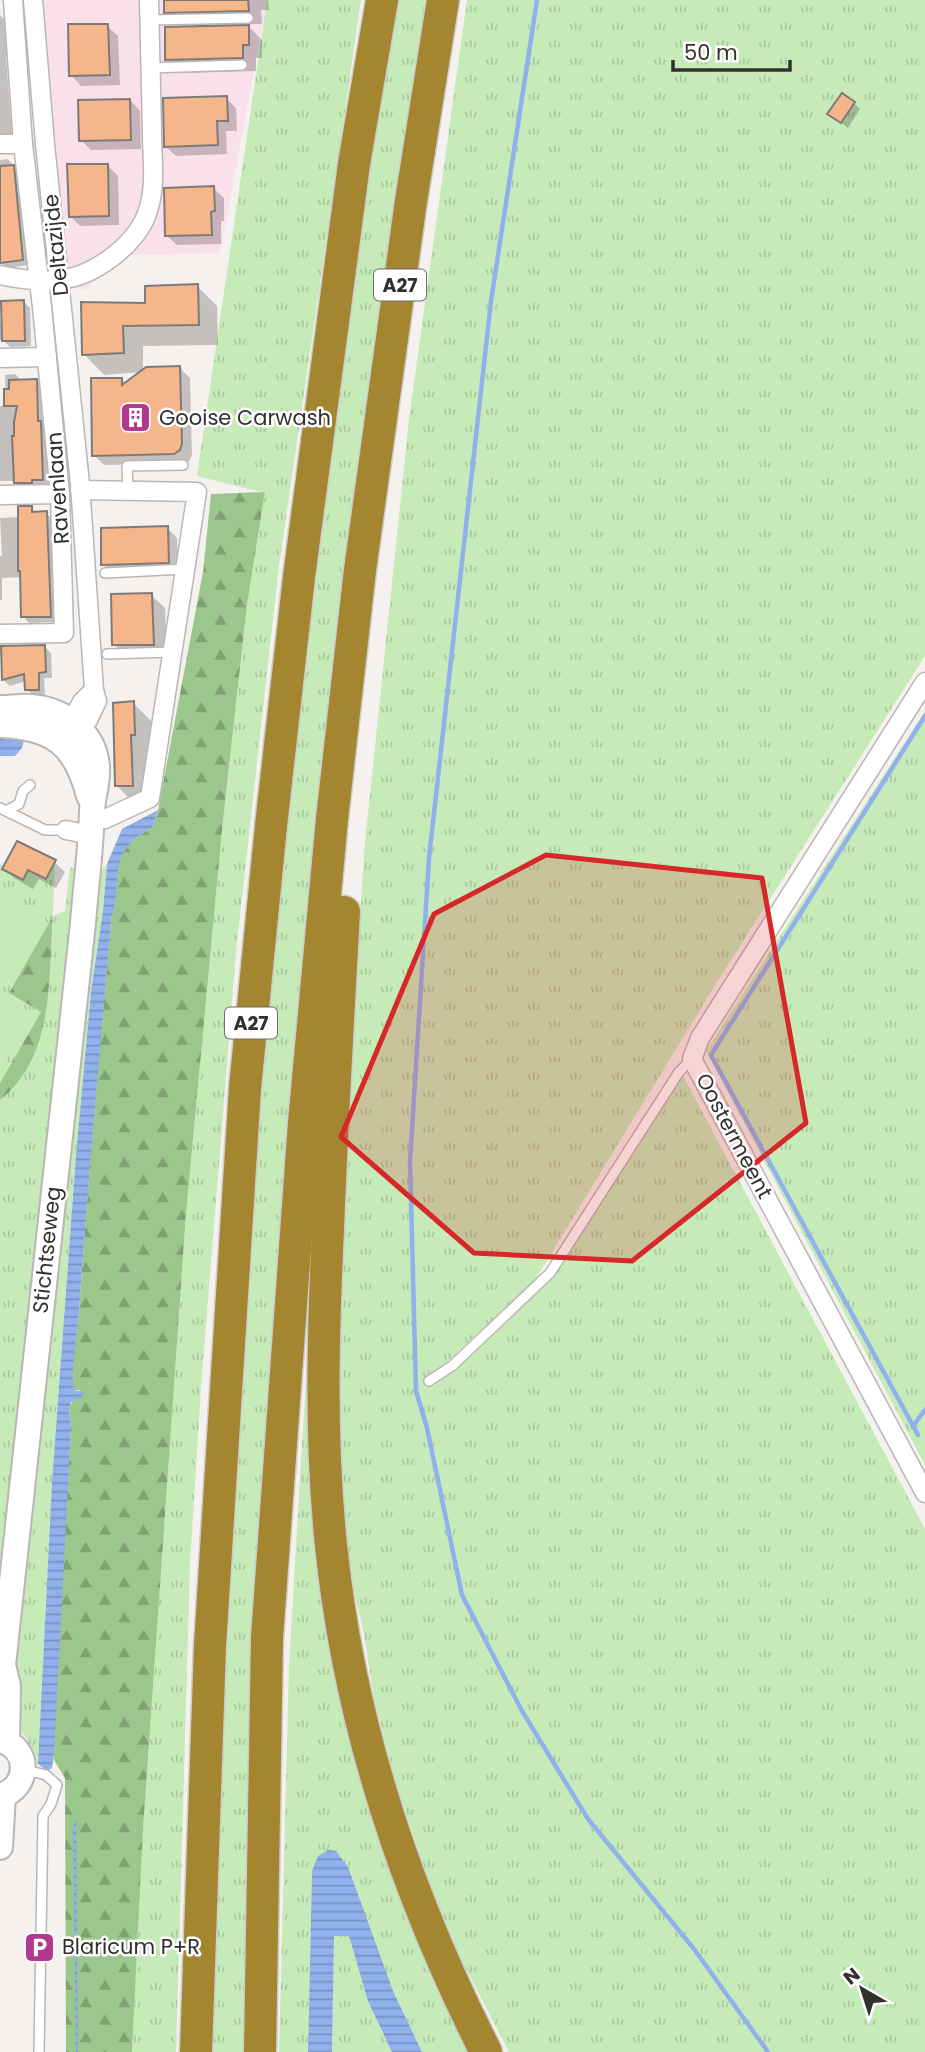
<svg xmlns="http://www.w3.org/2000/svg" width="925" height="2052" viewBox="0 0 925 2052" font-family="Poppins,sans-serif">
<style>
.commercial{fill:#f9e0ea}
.grass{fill:url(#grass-tufts)}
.forest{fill:url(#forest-firs)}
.pitch{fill:#c6eab8}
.water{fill:url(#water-rules)}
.shadow{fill:#0003}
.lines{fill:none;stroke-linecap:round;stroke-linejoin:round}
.stream{stroke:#91b1ec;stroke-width:4.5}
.building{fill:#f5b68c;stroke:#7e7a78;stroke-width:2}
.lane-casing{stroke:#bab6b4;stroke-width:12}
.street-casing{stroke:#bab6b4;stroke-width:21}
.secondary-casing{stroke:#bab6b4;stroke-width:28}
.highway-casing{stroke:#cecdcd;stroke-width:35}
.lane{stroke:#fff;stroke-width:9}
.street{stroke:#fff;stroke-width:18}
.secondary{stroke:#fff;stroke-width:24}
.highway{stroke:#a3862f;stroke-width:32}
.marked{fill:#d62828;fill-opacity:0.2;stroke:#d62828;stroke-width:5;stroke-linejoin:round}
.labels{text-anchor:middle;stroke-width:5;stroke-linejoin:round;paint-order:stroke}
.shield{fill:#fff;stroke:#706e6d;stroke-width:2}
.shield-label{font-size:19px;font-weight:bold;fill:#32302f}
.street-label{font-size:21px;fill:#32302f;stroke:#fff}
.poi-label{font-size:21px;fill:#32302f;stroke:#fff;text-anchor:start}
</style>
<defs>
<pattern id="grass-tufts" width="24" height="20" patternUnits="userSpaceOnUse" patternTransform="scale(1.75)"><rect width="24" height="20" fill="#c6eab8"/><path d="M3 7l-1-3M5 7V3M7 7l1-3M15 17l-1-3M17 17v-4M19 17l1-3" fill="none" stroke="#abc99e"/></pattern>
<pattern id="forest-firs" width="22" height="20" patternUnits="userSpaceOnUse" patternTransform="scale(1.75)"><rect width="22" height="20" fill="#9cc78c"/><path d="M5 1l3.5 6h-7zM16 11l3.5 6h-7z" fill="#80a273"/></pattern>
<pattern id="water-rules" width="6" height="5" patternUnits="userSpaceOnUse" patternTransform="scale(1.75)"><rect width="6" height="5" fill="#91b1ec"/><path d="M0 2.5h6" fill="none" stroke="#7790c0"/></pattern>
</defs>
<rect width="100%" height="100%" fill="#f5f1ee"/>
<path class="commercial" d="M28,0H267L220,253L128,255L83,290L52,277Z"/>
<g class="grass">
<path d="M267,0H361L278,573L236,952L201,1387L190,1564L176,2052H132L143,1830L186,1214L223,820L247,605L265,493L197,476Z"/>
<path d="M394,0H428L403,163L248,1851L244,2052H208L220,1719L248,1216L292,755L359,222Z"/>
<path d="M467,0H925V656L717,982L535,1280L434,1374V1386L549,1282L682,1074L925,1529V2052H509L461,1959L432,1890L394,1777L374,1698L364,1634L355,1596L346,1535L337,1395L346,1130L364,853L409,419Z"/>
<path d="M925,711V1465L706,1051Z"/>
<path d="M55,862L53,916L65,911L70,867L78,870L0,1597V1100C54,1056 48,982 53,919L10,993L41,1012L0,1083V864L4,866Z"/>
<path d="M107,864L103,911L91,992L76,1155L52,1482L38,1764L27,1740L13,1720L19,1624L94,880Z"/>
<path d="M312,1278L333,1602L480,2052H422L393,1991L375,1945L312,1871L308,2052H279L289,1665Z"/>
<path d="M334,1936H349L368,2000L392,2052H332Z"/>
</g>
<g class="forest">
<path d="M265,492L247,605L223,820L186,1214L143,1830L132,2052H66L65,1778L54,1760V1716L71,1428L69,1407L80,1390H73C69,1381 78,1325 79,1311C88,1181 99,1051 111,921C125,874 101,856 153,827L158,810L203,572L211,494Z"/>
<path d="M53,916C48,980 55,1056 0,1100V1083L41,1012L9,993Z"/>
</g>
<g class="pitch">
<path d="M0,893L46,919L8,988L0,983Z"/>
<path d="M0,994L34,1014L0,1070Z"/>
</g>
<g class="water">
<path d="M0,739L24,740L22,748L15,756H0Z"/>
<path d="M158,810L153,827C103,854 125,877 111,921C100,1051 88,1181 79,1311C78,1325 70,1381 74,1390L84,1392L81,1397L71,1402L69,1408L71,1428L54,1754L52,1768L47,1771L38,1764L52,1482L76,1155L91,992L103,911L107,864L122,829Z"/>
<path d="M76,1820L78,2052H76L73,1831L74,1821Z"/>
<path d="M328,1850L336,1851L348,1867L393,1991L422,2052H392L368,2001L349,1936H334L332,2052H308L312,1871L318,1856Z"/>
</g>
<g class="shadow">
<path d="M166,0H268L269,10H261L262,24H246L262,40V58H256V71L181,73L167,60L195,29V25L180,26L166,12Z"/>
<path d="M0,15L7,22L9,57H6L12,134L0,136Z"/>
<path d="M107,26L118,36L120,85L81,86L71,75Z"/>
<path d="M226,98L236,108L237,131H226L227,154L176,156L165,146Z"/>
<path d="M130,100L140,111L141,149L91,150L81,140Z"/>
<path d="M854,103L860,109L848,128L830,114Z"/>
<path d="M8,159L19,173L28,265L7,268L0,262V160Z"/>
<path d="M107,165L118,176L119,225L80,226L70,216Z"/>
<path d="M213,188L224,198V221H221V244L177,245L166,235Z"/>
<path d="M197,286L217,306L218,345L143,346V371L180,368L190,378L192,455L189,461L185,463L104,465L94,455L121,379L126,384L141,372L104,375L84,354L146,305Z"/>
<path d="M24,302L30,308L31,346L10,347L3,340H0V322L3,321Z"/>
<path d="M15,374L22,381H37L43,387V425L47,429L48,485H37V489H22L16,481H0V406H6L5,375Z"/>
<path d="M31,508L37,513H46L52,519L57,622L29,623L23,616L22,577L2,578V600H0V556H2L0,518L20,517Z"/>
<path d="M167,528L177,538L178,572L113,574L103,564Z"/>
<path d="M151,595L165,608L167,658H128L114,644Z"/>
<path d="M45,647L51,653L52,678H44L45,695H33L27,689L26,681L10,686L3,680V648Z"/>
<path d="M133,703L153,723L152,806H137L117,786Z"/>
<path d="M54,862L65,872L56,888L39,879L33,889L14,878L4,868Z"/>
</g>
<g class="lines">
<g class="stream">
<path d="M537,0L491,301L429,858L410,1161L416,1391L427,1428L462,1595L522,1711L588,1819L694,1949L768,2052"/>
<path d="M913,1426L925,1410"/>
<path d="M918,1435L711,1055L925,716"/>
</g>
</g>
<g class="building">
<path d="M164,0H248L249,11L164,13Z"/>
<path d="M68,24H108L110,75L69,76Z"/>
<path d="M249,25V45H243V58L165,60V27Z"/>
<path d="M842,93L855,102L841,123L827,114Z"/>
<path d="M227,96L228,121H217L218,145L164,147L163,98Z"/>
<path d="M130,99L131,140L79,141L78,100Z"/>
<path d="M67,164H108L109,216L69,217Z"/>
<path d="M14,165L23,260L0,263V166Z"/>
<path d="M214,186L215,211L211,212L212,235L165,236L164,188Z"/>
<path d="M198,284L199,325L123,326L124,353L82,355L81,302L145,303V286Z"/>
<path d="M24,300L25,341H2L1,301Z"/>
<path d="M180,366L182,444L180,450L174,454L92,456L91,378H122V385L146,367Z"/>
<path d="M37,379L38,421H41L43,480H32V483H14L12,436H14V422L17,406H4V389H9V380Z"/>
<path d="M18,506H32V512L47,511L51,617H21L20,571H18Z"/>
<path d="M168,526L169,563L101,565V528Z"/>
<path d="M152,593L154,645H112L111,594Z"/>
<path d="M45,645L46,672L39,673V690H25L24,674L2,680L1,646Z"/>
<path d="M134,701L135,735H131L133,786H115L113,703Z"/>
<path d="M17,841L56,860L46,879L28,870L23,880L2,869Z"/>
</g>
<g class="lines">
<defs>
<g id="lane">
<path d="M149,20L248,18"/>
<path d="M149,68L242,65"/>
<path d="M128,491L127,466L183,465"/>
<path d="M105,573L185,569"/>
<path d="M107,654L173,652"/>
<path d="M0,808L45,830H66"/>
<path d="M8,810L19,804L23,791L30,785"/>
<path d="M429,1381L452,1366L550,1273L679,1072L692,1059"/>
<path d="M26,1770L46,1775L57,1785L51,1804L43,1816L39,2052"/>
</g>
<g id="street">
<path d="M33,0L45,144L80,484L94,690L97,701L88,720L72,736"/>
<path d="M0,144H23"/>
<path d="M0,275C19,279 39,282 58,280C94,277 140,243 149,207C156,183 152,158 152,133C151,89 150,44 149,0"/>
<path d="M0,358L47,357"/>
<path d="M80,490L197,492L150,798L105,819H92"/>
<path d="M0,495L60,494"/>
<path d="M0,634L64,633L60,494L42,307L23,144L13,0"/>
<path d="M925,682L700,1038L692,1059L925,1493"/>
<path d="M67,731L82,702L94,690"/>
<path d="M66,830L91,835"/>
</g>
<g id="secondary">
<path d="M0,708C11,708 22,706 32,707C65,710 95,734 97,767C98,781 93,796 92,810C91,848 86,885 83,923L3,1665L0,1672"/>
<path d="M0,725C54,727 76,745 89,796"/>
<path d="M3,1665L8,1686L7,1741"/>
<path d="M0,1740C31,1748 30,1788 0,1796"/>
<path d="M0,1847L3,1796"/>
</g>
<g id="highway">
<path d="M344,912C338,1018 332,1123 328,1229C323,1334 320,1439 331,1545C349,1722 406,1894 486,2052"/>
<path d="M196,2052L210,1646L245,1088L271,826L299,577L354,164L382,0"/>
<path d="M260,2052L267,1638L304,1123L332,819L360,570L411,201L443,0"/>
</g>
</defs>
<use href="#lane" class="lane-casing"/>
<use href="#street" class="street-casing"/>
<use href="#secondary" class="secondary-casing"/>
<use href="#highway" class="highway-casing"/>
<use href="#lane" class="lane"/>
<use href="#street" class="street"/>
<use href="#secondary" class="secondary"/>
<use href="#highway" class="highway"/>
</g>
<path class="marked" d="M546,855L762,878L806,1123L632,1261L474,1253L341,1137L434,914Z"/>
<defs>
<symbol id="building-square" viewBox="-11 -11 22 22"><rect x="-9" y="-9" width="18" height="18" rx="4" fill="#b23a8e" stroke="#fff"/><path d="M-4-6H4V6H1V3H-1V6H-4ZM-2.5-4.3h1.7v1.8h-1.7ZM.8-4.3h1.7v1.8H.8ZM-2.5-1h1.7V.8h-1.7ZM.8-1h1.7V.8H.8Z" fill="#fff"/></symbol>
<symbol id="parking-square" viewBox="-11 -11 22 22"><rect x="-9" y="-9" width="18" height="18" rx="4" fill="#b23a8e" stroke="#fff"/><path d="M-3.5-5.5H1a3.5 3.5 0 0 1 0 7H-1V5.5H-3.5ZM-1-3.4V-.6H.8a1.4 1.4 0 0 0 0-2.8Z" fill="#fff"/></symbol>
</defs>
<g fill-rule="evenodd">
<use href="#building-square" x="118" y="400" width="35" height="35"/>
<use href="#parking-square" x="22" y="1930" width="35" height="35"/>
</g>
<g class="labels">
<g class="shield">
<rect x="374" y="269.5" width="52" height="31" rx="5"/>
<rect x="225" y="1007.5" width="52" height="31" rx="5"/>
</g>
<g class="shield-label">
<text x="400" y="292">A27</text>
<text x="251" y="1030">A27</text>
</g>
<g class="street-label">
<text transform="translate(56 245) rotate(-96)" y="7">Deltazijde</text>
<text transform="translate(58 488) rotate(-94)" y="7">Ravenlaan</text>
<text transform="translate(734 1136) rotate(62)" y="7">Oostermeent</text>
<text transform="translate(47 1250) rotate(-84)" y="7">Stichtseweg</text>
</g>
<g class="poi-label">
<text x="159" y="425">Gooise Carwash</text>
<text x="62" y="1954">Blaricum P+R</text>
</g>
</g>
<g transform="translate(862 1989) rotate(321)" stroke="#ffffff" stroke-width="5" paint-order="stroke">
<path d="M0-5L12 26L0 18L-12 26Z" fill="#32302f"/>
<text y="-10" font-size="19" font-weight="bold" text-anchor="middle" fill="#32302f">N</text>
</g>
<path d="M673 60v10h117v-10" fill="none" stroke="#32302f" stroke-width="3.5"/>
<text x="684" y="60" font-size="21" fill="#32302f" stroke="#ffffff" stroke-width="5" paint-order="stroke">50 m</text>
</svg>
